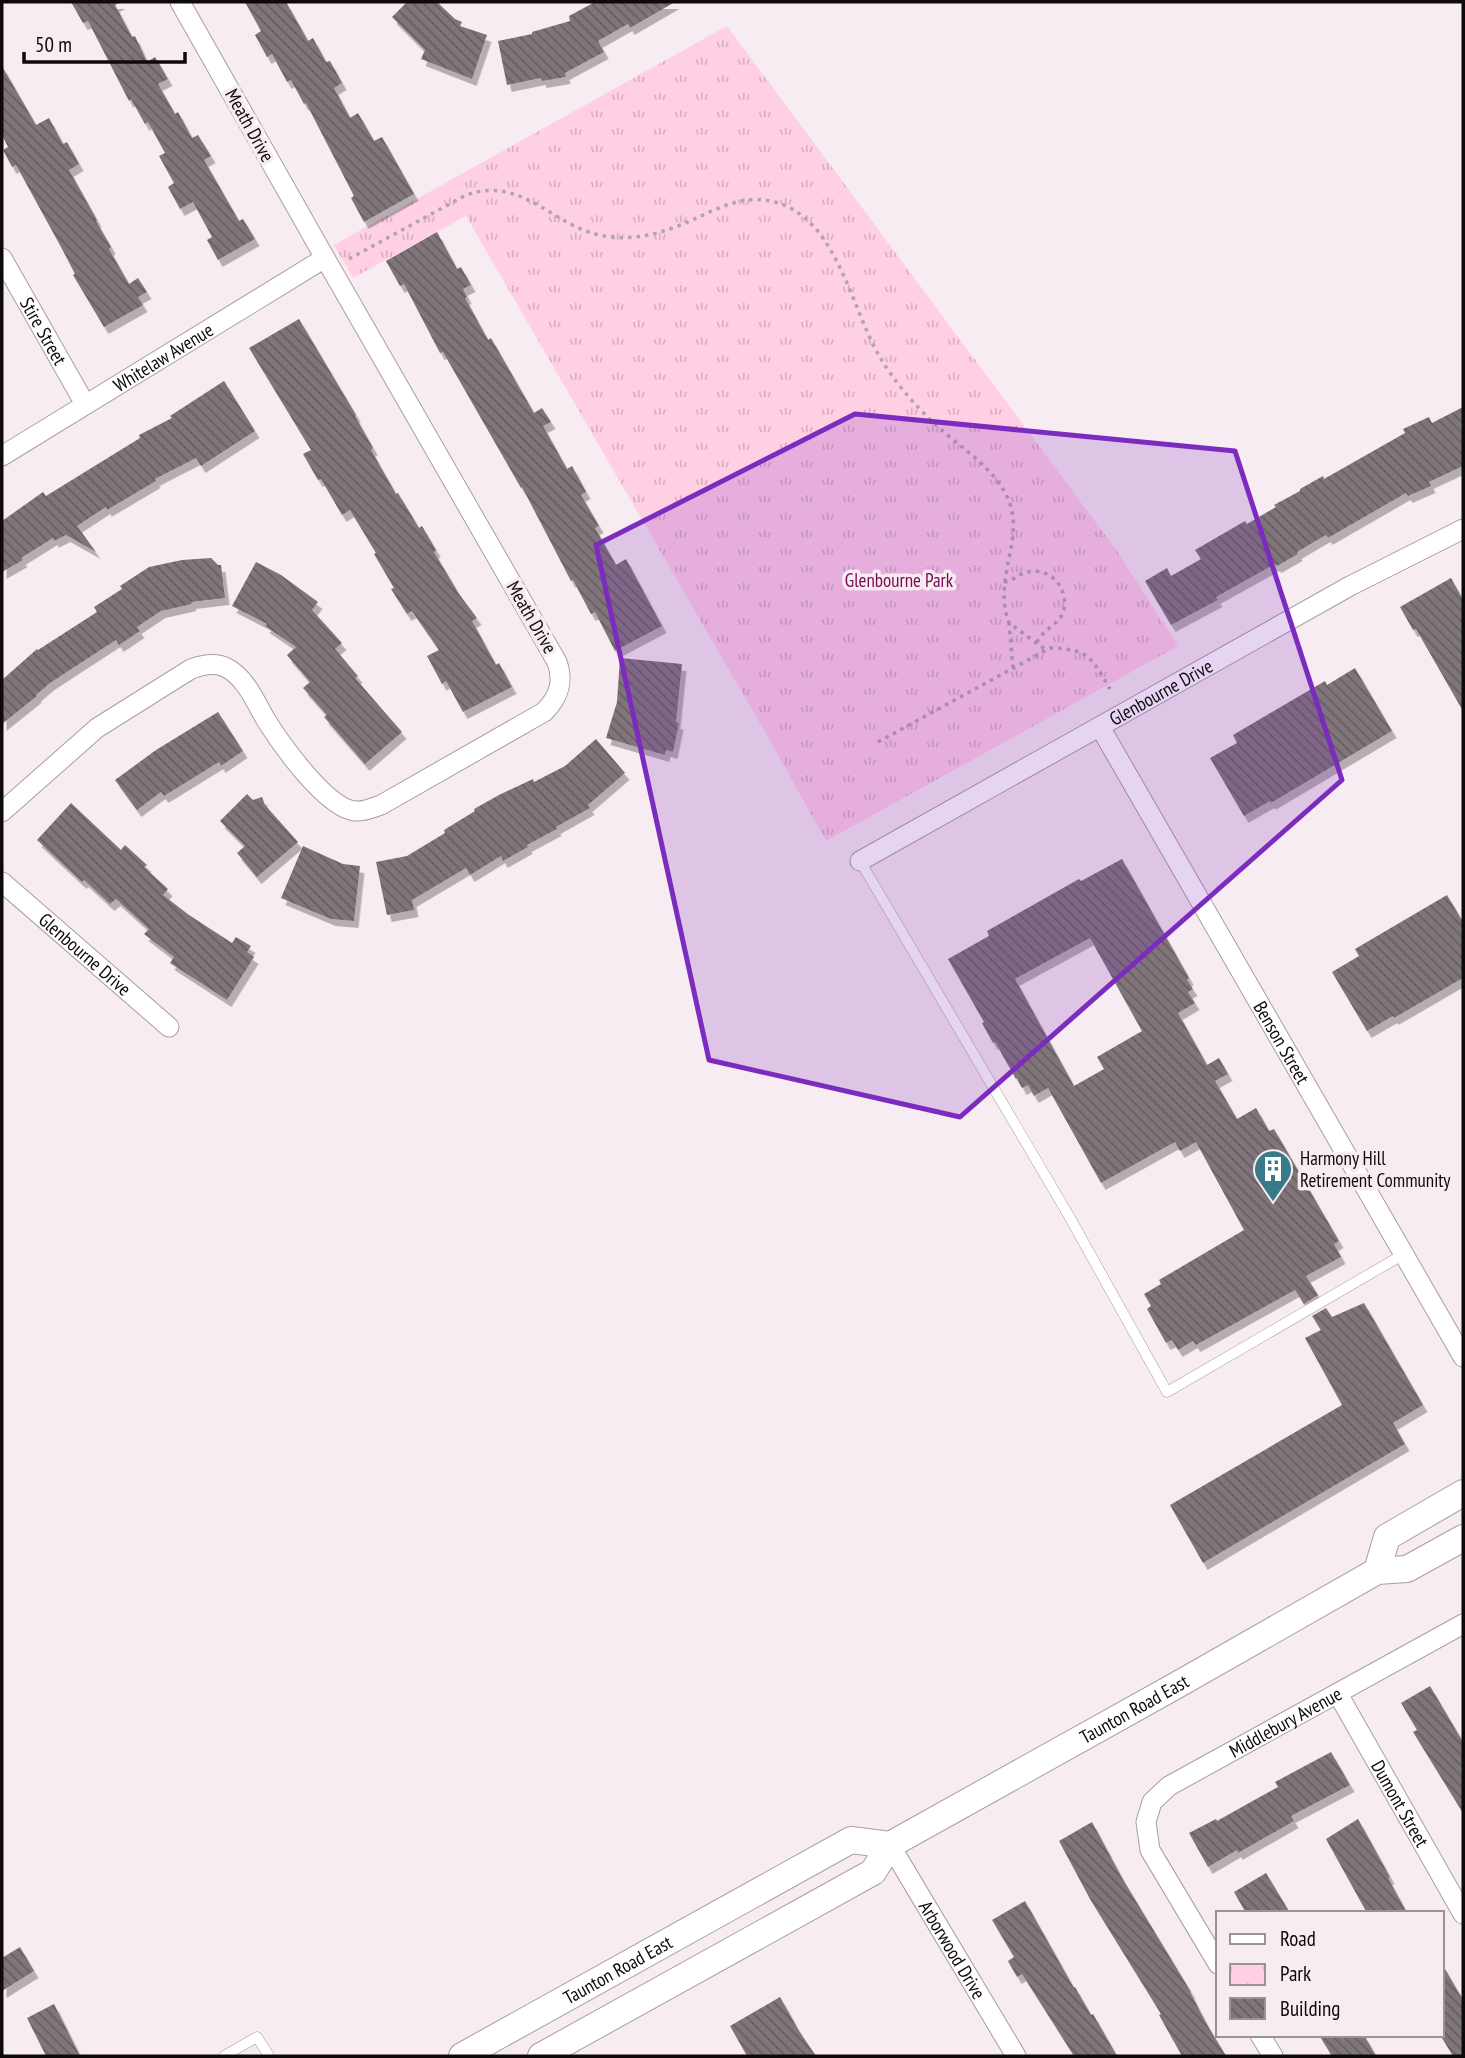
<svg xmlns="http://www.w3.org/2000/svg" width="1465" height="2058" viewBox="0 0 1465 2058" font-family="'PT Sans Narrow',sans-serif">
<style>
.park{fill:url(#park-tufts)}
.building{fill:url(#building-back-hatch);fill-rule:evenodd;filter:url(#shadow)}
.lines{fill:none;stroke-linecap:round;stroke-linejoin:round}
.lane-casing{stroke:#a99ea3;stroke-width:11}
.street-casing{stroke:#a99ea3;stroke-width:21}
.secondary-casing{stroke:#a99ea3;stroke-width:28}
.path{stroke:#afa6aa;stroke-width:3.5;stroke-dasharray:3.5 5;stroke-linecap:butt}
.lane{stroke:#fff;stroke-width:10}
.street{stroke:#fff;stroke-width:19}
.secondary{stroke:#fff;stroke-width:26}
.marked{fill:#7b2cbf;fill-opacity:0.2;stroke:#7b2cbf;stroke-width:5;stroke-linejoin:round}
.labels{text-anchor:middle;stroke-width:7;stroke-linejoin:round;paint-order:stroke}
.street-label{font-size:19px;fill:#0e0a0c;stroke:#f7ecf1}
.park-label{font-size:19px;fill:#79084e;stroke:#f7ecf1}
.poi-label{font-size:19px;fill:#0e0a0c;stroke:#f7ecf1;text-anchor:start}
</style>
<defs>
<pattern id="park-tufts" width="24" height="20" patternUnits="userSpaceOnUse" patternTransform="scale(1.75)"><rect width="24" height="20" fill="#ffcfe4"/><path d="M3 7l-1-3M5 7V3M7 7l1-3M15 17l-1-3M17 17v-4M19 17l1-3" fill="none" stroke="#d9b0c2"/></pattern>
<pattern id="building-back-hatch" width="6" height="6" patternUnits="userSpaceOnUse" patternTransform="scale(1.75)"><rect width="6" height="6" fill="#80757a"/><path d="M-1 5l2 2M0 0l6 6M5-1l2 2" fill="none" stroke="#675e62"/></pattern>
<filter id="shadow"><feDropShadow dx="4.5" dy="7" stdDeviation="0" flood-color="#0004"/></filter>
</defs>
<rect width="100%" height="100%" fill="#f7ecf1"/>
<path class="park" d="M727,26L1117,551L1178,646L826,841L772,744L466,216L353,278L334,245Z"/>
<g class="building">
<path d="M71,2H121L115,5L132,37L135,36L147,62L155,57L168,79L158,84L175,114L178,112L192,138L198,135L211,156L204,160L239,221L243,219L255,239L218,260L207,240L212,237L193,202L180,209L168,187L174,183L159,156L165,153L148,122L145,124L131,99L129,101L88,21L83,23Z"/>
<path d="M245,2H286L308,41L313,38L326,62L330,61L342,83L334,88L350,118L358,113L374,141L382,137L414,194L364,222L351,198L354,196L306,103L304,104L291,80L287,82L272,54L267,57L255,35L261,31Z"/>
<path d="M407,2H437L455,19L462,22L460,26L487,35L472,79L421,59L425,50L392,17Z"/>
<path d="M595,2H675L630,28L628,24L598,41L604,52L565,73L566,77L542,81L541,78L507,85L498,41L532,34V32L570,21L569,16Z"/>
<path d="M2,66L36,125L49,118L63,144L67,142L79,164L69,170L97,220L96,221L111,247L109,249L129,284L138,278L147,292L138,297L143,305L104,327L73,275L75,274L61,247L16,165L12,167L3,150L8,147L2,135Z"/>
<path d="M437,232L457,269L461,267L471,285L463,289L467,297L465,298L488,340L491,338L534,413L542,408L551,422L543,426L567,469L572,466L586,492L581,495L599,526L595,528L616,565L626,559L662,626L615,651L595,612L591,614L573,580L571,581L522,487L521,488L443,352L440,353L404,284L400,286L386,261Z"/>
<path d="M299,319L356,415L355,416L373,448L371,450L396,494L398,493L419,528L422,526L436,550L434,552L459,594L477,618L472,621L496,665L499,663L512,687L463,712L446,681L442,684L427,656L439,650L412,611L407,614L391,589L394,588L374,554L376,553L350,510L342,515L321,479L318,480L303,454L311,450L249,348Z"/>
<path d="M224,381L255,431L201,466L196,458L155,479L156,481L107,510L106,507L77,526L96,552L66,535L54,541L53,538L21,558L23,560L2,572V521L43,492L46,496L140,438L139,435L172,418L170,416Z"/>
<path d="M1463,407V466L1429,482L1431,486L1408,496L1406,493L1328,538L1326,535L1297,552L1298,554L1277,566L1275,564L1216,597L1218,600L1171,625L1145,581L1167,568L1171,576L1201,559L1195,550L1245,521L1247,524L1276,507L1274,505L1300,491V489L1323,476L1324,479L1405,433L1403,429L1429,417L1432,423Z"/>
<path d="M211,558L218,565H221L225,598L191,602L192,604L161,611L137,627L140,631L119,645L116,640L50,683L36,695L37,696L2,724V680L37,649L38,650L97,612L94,607L122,589L120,586L149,567L182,560Z"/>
<path d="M256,562L281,575L318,602L312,610L342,643L335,649L358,676L355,678L402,732L365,764L324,717L327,715L303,688L310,682L287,655L296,647L265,626L267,624L232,606Z"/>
<path d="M1451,578L1463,600V711L1416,629L1413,630L1400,607Z"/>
<path d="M620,658L682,664L676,722L679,723L673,752L666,750L665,755L606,738L617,702Z"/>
<path d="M1355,668L1392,731L1271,803L1270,801L1244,816L1210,758L1237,743L1233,735L1325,681L1327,685Z"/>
<path d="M218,712L243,751L221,766L219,762L164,796L161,792L137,810L115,780L156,750Z"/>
<path d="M596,739L625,773L588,805L590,808L556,827L557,829L527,845L528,847L503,861L501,856L470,875L466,868L412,900L414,910L387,915L376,862L407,856L445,833L444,830L475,811L474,809L499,795L533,779L534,782L565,766Z"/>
<path d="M247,794L253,800L262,797L265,805L298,842L257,877L237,853L245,846L220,821Z"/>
<path d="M71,803L121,850L125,845L147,865L144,867L168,889L163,895L189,915L232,943L236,937L251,946L247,952L254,957L227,1000L170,963L174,957L144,934L149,929L116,899L110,904L84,880L82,882L37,840Z"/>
<path d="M303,846L343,864L360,866L354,921L331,919L281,898Z"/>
<path d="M1122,859L1189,978L1187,980L1193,989L1188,992L1195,1003L1178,1013L1207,1065L1219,1058L1228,1074L1215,1081L1237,1119L1256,1108L1269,1131L1274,1129L1339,1241L1334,1244L1341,1257L1306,1276L1318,1295L1304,1304L1295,1290L1196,1345L1193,1341L1178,1350L1172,1340L1166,1343L1147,1309L1151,1306L1144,1294L1161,1284L1159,1280L1244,1230L1196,1142L1180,1151L1175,1142L1101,1183L1048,1088L1034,1096L1028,1085L1022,1088L1017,1078L1016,1079L995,1042L993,1043L982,1023L984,1022L948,959L989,936L987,931L1079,879L1081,881ZM1090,938L1142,1031L1097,1057L1104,1069L1074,1086L1015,979Z"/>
<path d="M1447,895L1463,922V978L1394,1018L1393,1016L1367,1031L1332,972L1359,956L1355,949Z"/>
<path d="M1364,1303L1423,1405L1393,1423L1405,1444L1203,1563L1170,1505L1342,1405L1305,1338L1321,1330L1312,1316L1326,1308L1332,1317Z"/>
<path d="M1430,1686L1463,1742V1813L1413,1732L1417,1730L1401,1703Z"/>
<path d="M1331,1752L1350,1785L1291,1816L1294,1821L1238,1853L1237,1850L1208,1867L1189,1833L1216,1819L1217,1821L1249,1803L1278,1787L1275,1782Z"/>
<path d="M1358,1819L1390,1877L1388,1878L1407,1913H1367L1326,1839Z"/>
<path d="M1092,1822L1122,1878L1191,1992H1190L1206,2023L1226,2056H1182L1159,2015L1161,2014L1090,1899L1059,1841Z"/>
<path d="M1266,1873L1290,1913H1246L1234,1892Z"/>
<path d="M1025,1901L1074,1988L1075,1987L1091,2015L1093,2014L1117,2056H1074L1022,1974L1017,1977L1008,1961L1014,1957L992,1920Z"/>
<path d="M20,1947L34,1971L2,1991V1958Z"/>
<path d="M1442,1964L1463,2000V2056H1453L1442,2038Z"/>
<path d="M780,1997L799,2031L816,2056H747L730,2026Z"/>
<path d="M54,2004L80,2056H46L27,2018Z"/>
<path d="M1319,2035H1364L1376,2056H1332Z"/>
</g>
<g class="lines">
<defs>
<g id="lane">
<path d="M860,861L1069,1216L1167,1392L1404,1254"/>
<path d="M224,2056L257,2037L269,2056"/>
</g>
<g id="street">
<path id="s1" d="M2,258L85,404"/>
<path id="s2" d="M2,456L325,258"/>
<path id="s3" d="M1100,727L1463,1357"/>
<path d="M2,812L97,728L191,669C202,665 216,662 227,668C246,678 256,703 266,720C281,744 326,808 355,811C364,812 372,808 381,805L544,712C559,697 564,682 557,662L325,258L180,2"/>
<path id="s4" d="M860,861L1350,586L1463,529"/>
<path id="s5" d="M2,882L169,1027"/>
<path id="s6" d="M1338,1694L1463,1914"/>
<path id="s7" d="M890,1845L1016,2056"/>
<path id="s8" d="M1218,1964L1150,1850L1146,1822L1152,1802L1169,1786L1463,1624"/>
<path d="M1260,2035L1273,2056"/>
</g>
<g id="secondary">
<path d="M1377,1571L1387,1537L1463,1493"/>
<path id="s9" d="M462,2056L851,1840L890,1845"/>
<path id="s10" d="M541,2056L873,1872L890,1845L1177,1685L1377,1571L1407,1569L1463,1538"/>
</g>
</defs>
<use href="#lane" class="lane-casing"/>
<use href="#street" class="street-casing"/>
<use href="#secondary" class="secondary-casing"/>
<g class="path">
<path d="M349,259L466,195C527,174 555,233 613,237C635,239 655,235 675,227C709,215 737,192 775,202C838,219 851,310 881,359C894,381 916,407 935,424C961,449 998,469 1010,504C1023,543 993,579 1009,623"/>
<path d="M1004,582C1012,581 1016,576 1024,573C1039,568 1054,574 1061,588C1065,596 1066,607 1062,615C1055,627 1044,628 1036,644"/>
<path d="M1013,668L1009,623L1046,650"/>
<path d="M878,742L1050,648C1089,649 1091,657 1110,689"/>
</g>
<use href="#lane" class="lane"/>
<use href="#street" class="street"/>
<use href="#secondary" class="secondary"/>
</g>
<path class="marked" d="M855,414L1235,451L1342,780L960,1117L709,1060L596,545Z"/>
<defs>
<symbol id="building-pin" viewBox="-11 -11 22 30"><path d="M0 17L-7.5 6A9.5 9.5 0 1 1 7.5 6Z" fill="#377b8a" stroke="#f7ecf1"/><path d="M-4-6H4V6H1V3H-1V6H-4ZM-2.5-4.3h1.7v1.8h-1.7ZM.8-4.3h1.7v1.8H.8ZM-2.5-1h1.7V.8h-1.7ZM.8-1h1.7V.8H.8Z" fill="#fff"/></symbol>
</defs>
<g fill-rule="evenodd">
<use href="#building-pin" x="1251" y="1147" width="44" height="60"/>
</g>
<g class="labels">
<g class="street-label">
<text transform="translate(250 125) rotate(61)" y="7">Meath Drive</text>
<text dy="7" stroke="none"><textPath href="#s1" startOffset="84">Stire Street</textPath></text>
<text dy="7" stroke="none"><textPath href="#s2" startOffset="189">Whitelaw Avenue</textPath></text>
<text transform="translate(532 617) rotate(60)" y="7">Meath Drive</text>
<text dy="7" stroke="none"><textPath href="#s4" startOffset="345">Glenbourne Drive</textPath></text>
<text dy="7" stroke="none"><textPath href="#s5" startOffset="110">Glenbourne Drive</textPath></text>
<text dy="7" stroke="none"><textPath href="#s3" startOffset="364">Benson Street</textPath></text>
<text dy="7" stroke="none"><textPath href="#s10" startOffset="691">Taunton Road East</textPath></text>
<text dy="7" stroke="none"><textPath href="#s8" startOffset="338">Middlebury Avenue</textPath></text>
<text dy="7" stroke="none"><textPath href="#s6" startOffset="126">Dumont Street</textPath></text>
<text dy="7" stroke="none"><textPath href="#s7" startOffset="122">Arborwood Drive</textPath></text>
<text dy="7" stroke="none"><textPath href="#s9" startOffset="178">Taunton Road East</textPath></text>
</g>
<g class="park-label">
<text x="899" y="587">Glenbourne Park</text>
</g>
<g class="poi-label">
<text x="1300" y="1165">Harmony Hill<tspan x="1300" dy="22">Retirement Community</tspan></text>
</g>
</g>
<rect width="1465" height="2058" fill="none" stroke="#0e0a0c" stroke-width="7"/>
<rect x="1216" y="1911" width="228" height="126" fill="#f7ecf1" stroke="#9a9295" stroke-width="2"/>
<rect x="1230" y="1934" width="35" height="10" fill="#ffffff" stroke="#9a9295" stroke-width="2"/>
<text x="1280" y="1946" font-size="21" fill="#0e0a0c">Road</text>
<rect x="1230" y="1964" width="35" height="21" fill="url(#park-tufts)" stroke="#9a9295" stroke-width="2"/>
<text x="1280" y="1981" font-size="21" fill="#0e0a0c">Park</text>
<rect x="1230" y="1998" width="35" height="21" fill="url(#building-back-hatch)" stroke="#9a9295" stroke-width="2"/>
<text x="1280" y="2016" font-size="21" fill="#0e0a0c">Building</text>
<path d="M24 52v10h161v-10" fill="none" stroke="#0e0a0c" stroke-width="3.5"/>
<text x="35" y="52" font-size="21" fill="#0e0a0c" stroke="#f7ecf1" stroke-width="5" paint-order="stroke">50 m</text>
</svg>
